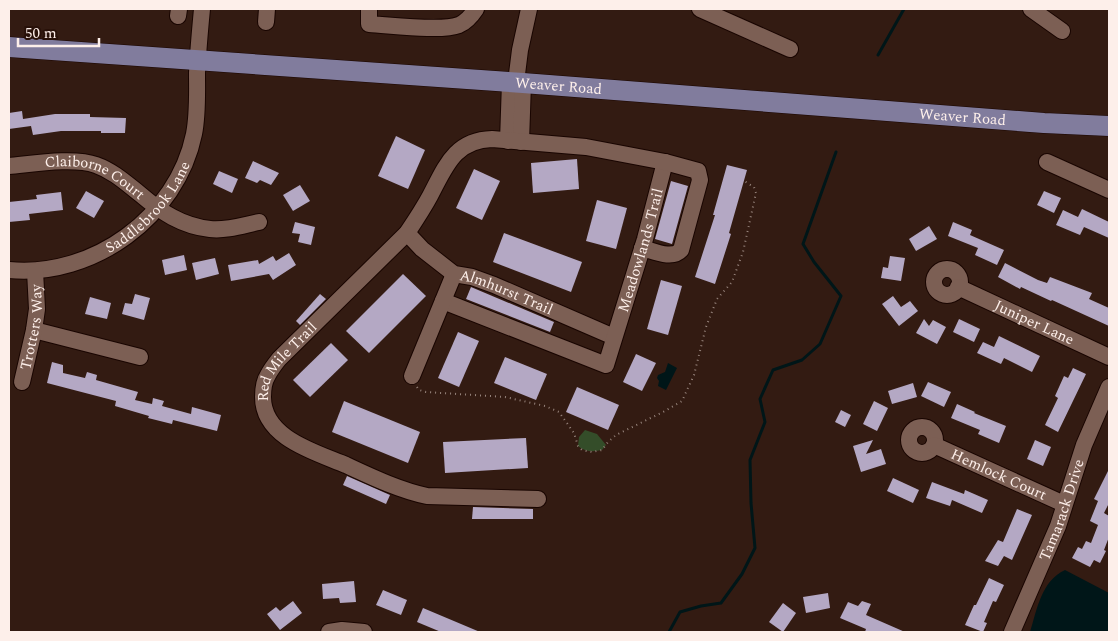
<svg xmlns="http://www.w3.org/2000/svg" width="1118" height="641" viewBox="0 0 1118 641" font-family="Spectral,serif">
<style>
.green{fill:#344d29}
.water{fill:#001618}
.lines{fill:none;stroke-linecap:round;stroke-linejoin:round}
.stream{stroke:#001618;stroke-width:3}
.building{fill:#b4a8c4}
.minor-casing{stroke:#190501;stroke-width:18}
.major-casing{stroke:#190501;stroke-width:21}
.path{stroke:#97847c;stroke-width:2;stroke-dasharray:1 4;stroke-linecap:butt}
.minor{stroke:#7c5f54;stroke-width:16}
.major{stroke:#817c9d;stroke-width:20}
.labels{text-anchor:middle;stroke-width:5;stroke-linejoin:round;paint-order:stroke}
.street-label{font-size:15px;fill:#fdefea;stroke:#281109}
</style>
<rect width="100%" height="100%" fill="#331b12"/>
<path class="green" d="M585,430L597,434L606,445L602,450C593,452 585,452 578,446L579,437Z"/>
<g class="water">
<path d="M668,363L677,368L666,390L658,386L659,381L657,378L658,375L665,372Z"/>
<path d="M1065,570L1109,593V632H1030C1037,610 1041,581 1065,570Z"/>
</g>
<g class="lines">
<g class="stream">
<path d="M878,55L904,9"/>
<path d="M669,632L680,612L701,606L721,603L742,574L755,548L751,503L750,460L765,422L760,399L773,370L802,360L820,344L841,296L814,262L803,244L836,152"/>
</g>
</g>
<g class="building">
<path d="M22,111L23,119L55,114H90V117L126,118L125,133H101V131H61L33,135L31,126L9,129V113Z"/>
<path d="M396,136L425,150L408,189L378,176Z"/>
<path d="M577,159L579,189L533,193L531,163Z"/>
<path d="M253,161L279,173L271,185L260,180L257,183L245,178Z"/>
<path d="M727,165L747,170L729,233L731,234L715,284L695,277L715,215H713Z"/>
<path d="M474,169L500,181L482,220L456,208Z"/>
<path d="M219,171L238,179L232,193L213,184Z"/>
<path d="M671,181L688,186L672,244L655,239Z"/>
<path d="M300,185L310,201L293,211L283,195Z"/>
<path d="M86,191L104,201L94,218L76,208Z"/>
<path d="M1044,191L1061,198L1054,213L1037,205Z"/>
<path d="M61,192L63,210L29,214L30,220L9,222V202L37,199L36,195Z"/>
<path d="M597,200L627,208L616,249L586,241Z"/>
<path d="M1082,209L1109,222V238L1084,227L1080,235L1056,225L1063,210L1078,217Z"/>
<path d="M295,222L315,227L311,245L298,242L300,234L292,233Z"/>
<path d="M953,222L972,230L970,235L1004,250L997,265L975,255L978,248L948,236Z"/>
<path d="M929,226L937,239L916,251L909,239Z"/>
<path d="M504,233L582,262L571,292L493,262Z"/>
<path d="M289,253L296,265L273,280L269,274L231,281L228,265L258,260L259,264L273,256L276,261Z"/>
<path d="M184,255L187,270L165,275L162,260Z"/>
<path d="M890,256L905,258L901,281L881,278L883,267L888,268Z"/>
<path d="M215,258L219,274L196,280L192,263Z"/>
<path d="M1005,263L1038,280L1047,283L1050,277L1092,293L1089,299L1109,308V326L1052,300L1051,301L1021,287L1020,289L998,277Z"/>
<path d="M403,274L426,296L369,353L346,331Z"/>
<path d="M661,280L682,286L668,335L647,329Z"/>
<path d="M471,287L554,322L550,332L466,299Z"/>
<path d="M135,294L150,298L144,320L122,314L125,303L132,304Z"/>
<path d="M320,294L326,299L300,325L296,321Z"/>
<path d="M893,296L901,307L910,301L918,311L899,326L882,304Z"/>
<path d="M90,297L111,303L107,319L85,314Z"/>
<path d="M924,319L929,326L933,320L946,327L937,344L916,333Z"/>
<path d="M959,319L980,329L974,342L953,332Z"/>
<path d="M458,332L479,341L459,387L438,378Z"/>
<path d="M999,336L1040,356L1032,372L1004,358L1001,364L977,353L983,342L994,347Z"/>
<path d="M331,343L348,360L310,397L293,380Z"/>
<path d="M636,354L656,363L642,391L623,382Z"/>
<path d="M505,357L547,374L536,400L494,383Z"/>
<path d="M52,362L63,365V373L85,378L87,372L97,375L96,380L138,392L135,400L152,404L153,398L164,401L162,406L191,414L192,407L221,415L217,431L173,420L172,424L148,418L149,416L115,406L116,401L47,383Z"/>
<path d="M1073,368L1086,374L1058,432L1045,425L1058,398L1055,396L1064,376L1068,378Z"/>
<path d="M928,382L951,392L944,407L921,396Z"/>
<path d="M913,383L917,397L892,404L888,391Z"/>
<path d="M577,387L619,405L608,430L566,412Z"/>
<path d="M344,401L420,432L408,463L332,432Z"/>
<path d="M874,401L888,408L877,431L863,424Z"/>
<path d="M957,404L975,412L974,413L1006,426L999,443L978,434L980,430L951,418Z"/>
<path d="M841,410L851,415L845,427L835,422Z"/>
<path d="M526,438L528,468L445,473L443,442Z"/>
<path d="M873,440L866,454L881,449L886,464L861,472L853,446Z"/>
<path d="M1035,440L1051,447L1043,466L1027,459Z"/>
<path d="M1109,469V503L1104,513L1109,516V537L1104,550L1106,551L1100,563L1094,560L1090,567L1072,558L1078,547L1082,549L1086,541L1091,543L1098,525L1090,521L1098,501L1094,499Z"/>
<path d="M347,476L390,495L386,504L343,485Z"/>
<path d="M893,478L919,490L913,503L887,491Z"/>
<path d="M932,482L964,494L965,490L988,500L982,513L952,500L950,506L926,498Z"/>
<path d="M473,507L533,509V519H472Z"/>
<path d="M1017,509L1032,515L1012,560L1004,556L998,566L985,561L998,540L1003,542Z"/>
<path d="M989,578L1004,585L996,602L993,601L984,622L987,623L983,632L965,625L974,605H976Z"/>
<path d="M354,581L356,602L340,603L339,598L323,599L322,584Z"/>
<path d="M383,590L407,600L401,615L376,605Z"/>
<path d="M828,593L830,608L806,613L803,597Z"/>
<path d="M293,601L302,613L280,630L267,614L276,607L280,611Z"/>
<path d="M862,601L871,604L866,615L905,632H865L866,629L840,618L848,602L858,606Z"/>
<path d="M783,603L796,613L783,632L769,622Z"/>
<path d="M423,608L480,632H441L417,622Z"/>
</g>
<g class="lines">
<defs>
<g id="minor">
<path d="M369,9V24C390,25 441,32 459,25C466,22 472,15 476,9"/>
<path d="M700,9L790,49"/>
<path d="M1031,9L1062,31"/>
<path d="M178,16L179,9"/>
<path d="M266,22L267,9"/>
<path d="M516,82L520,50L529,9"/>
<path d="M508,141L510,82"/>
<path d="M521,142L523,83"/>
<path d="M1047,162L1109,190"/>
<path id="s1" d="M9,166C32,164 74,157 96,165C113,171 126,183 140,194C161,212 182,226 210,229C226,231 244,225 259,222"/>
<path id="s2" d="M407,233L422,249L454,274L472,277L494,285L614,337"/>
<circle cx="947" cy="282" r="13"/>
<path id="s3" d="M9,270C93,278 177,217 194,134C198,114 197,93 197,73C198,52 200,30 202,9"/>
<path id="s4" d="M958,287L1109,357"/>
<path id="s5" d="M443,301L606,365L645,239L665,162"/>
<path d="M34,330L140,357"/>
<path d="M412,376L454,274"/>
<path id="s6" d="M22,382L34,330L37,309L35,271"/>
<circle cx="922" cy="440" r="13"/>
<path id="s7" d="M934,445L1064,504"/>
<path id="s8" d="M538,499L427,496C399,490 372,477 346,465C315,452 263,438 263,397C263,389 264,381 268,375C271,369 275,364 279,359L407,233C415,221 423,209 430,196C445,168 454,140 492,139L586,147L665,162L698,171L700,180L681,250C672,260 654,251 642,248"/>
<path d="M329,632L342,630L364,632"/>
<path id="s9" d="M1012,632L1058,526L1084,445L1109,387"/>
</g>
<g id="major">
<path id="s10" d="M9,47L523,83L1044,123L1109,126"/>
</g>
</defs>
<use href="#minor" class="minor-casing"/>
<use href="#major" class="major-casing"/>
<path class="path" d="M417,387L419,390L426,392L505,397L545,406L559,412L574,433L578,446L582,450L592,452L602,450L608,442L616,435L665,411L682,401L694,375L706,327L717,299L732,282L743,252L756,193L754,187L744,181"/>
<use href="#minor" class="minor"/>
<use href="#major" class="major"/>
</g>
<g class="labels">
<g class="street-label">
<text dy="5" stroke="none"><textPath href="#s10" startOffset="551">Weaver Road</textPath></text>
<text dy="5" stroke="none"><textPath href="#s10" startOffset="956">Weaver Road</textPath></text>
<text dy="5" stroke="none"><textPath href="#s1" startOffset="90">Claiborne Court</textPath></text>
<text dy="5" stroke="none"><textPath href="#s3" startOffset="161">Saddlebrook Lane</textPath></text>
<text dy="5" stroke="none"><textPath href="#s5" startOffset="295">Meadowlands Trail</textPath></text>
<text dy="5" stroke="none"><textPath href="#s2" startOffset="118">Almhurst Trail</textPath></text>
<text dy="5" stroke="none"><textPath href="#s4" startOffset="84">Juniper Lane</textPath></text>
<text dy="5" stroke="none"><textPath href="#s6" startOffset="56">Trotters Way</textPath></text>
<text dy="5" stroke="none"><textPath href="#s8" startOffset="356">Red Mile Trail</textPath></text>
<text dy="5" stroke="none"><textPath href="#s7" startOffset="71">Hemlock Court</textPath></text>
<text dy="5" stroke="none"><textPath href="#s9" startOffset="132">Tamarack Drive</textPath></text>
</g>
</g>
<rect width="1118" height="641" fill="none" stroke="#fdefea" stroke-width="20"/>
<path d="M18 38v8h81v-8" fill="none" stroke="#fdefea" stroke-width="2.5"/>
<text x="25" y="38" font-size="15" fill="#fdefea" stroke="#281109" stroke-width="4" paint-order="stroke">50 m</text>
</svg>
